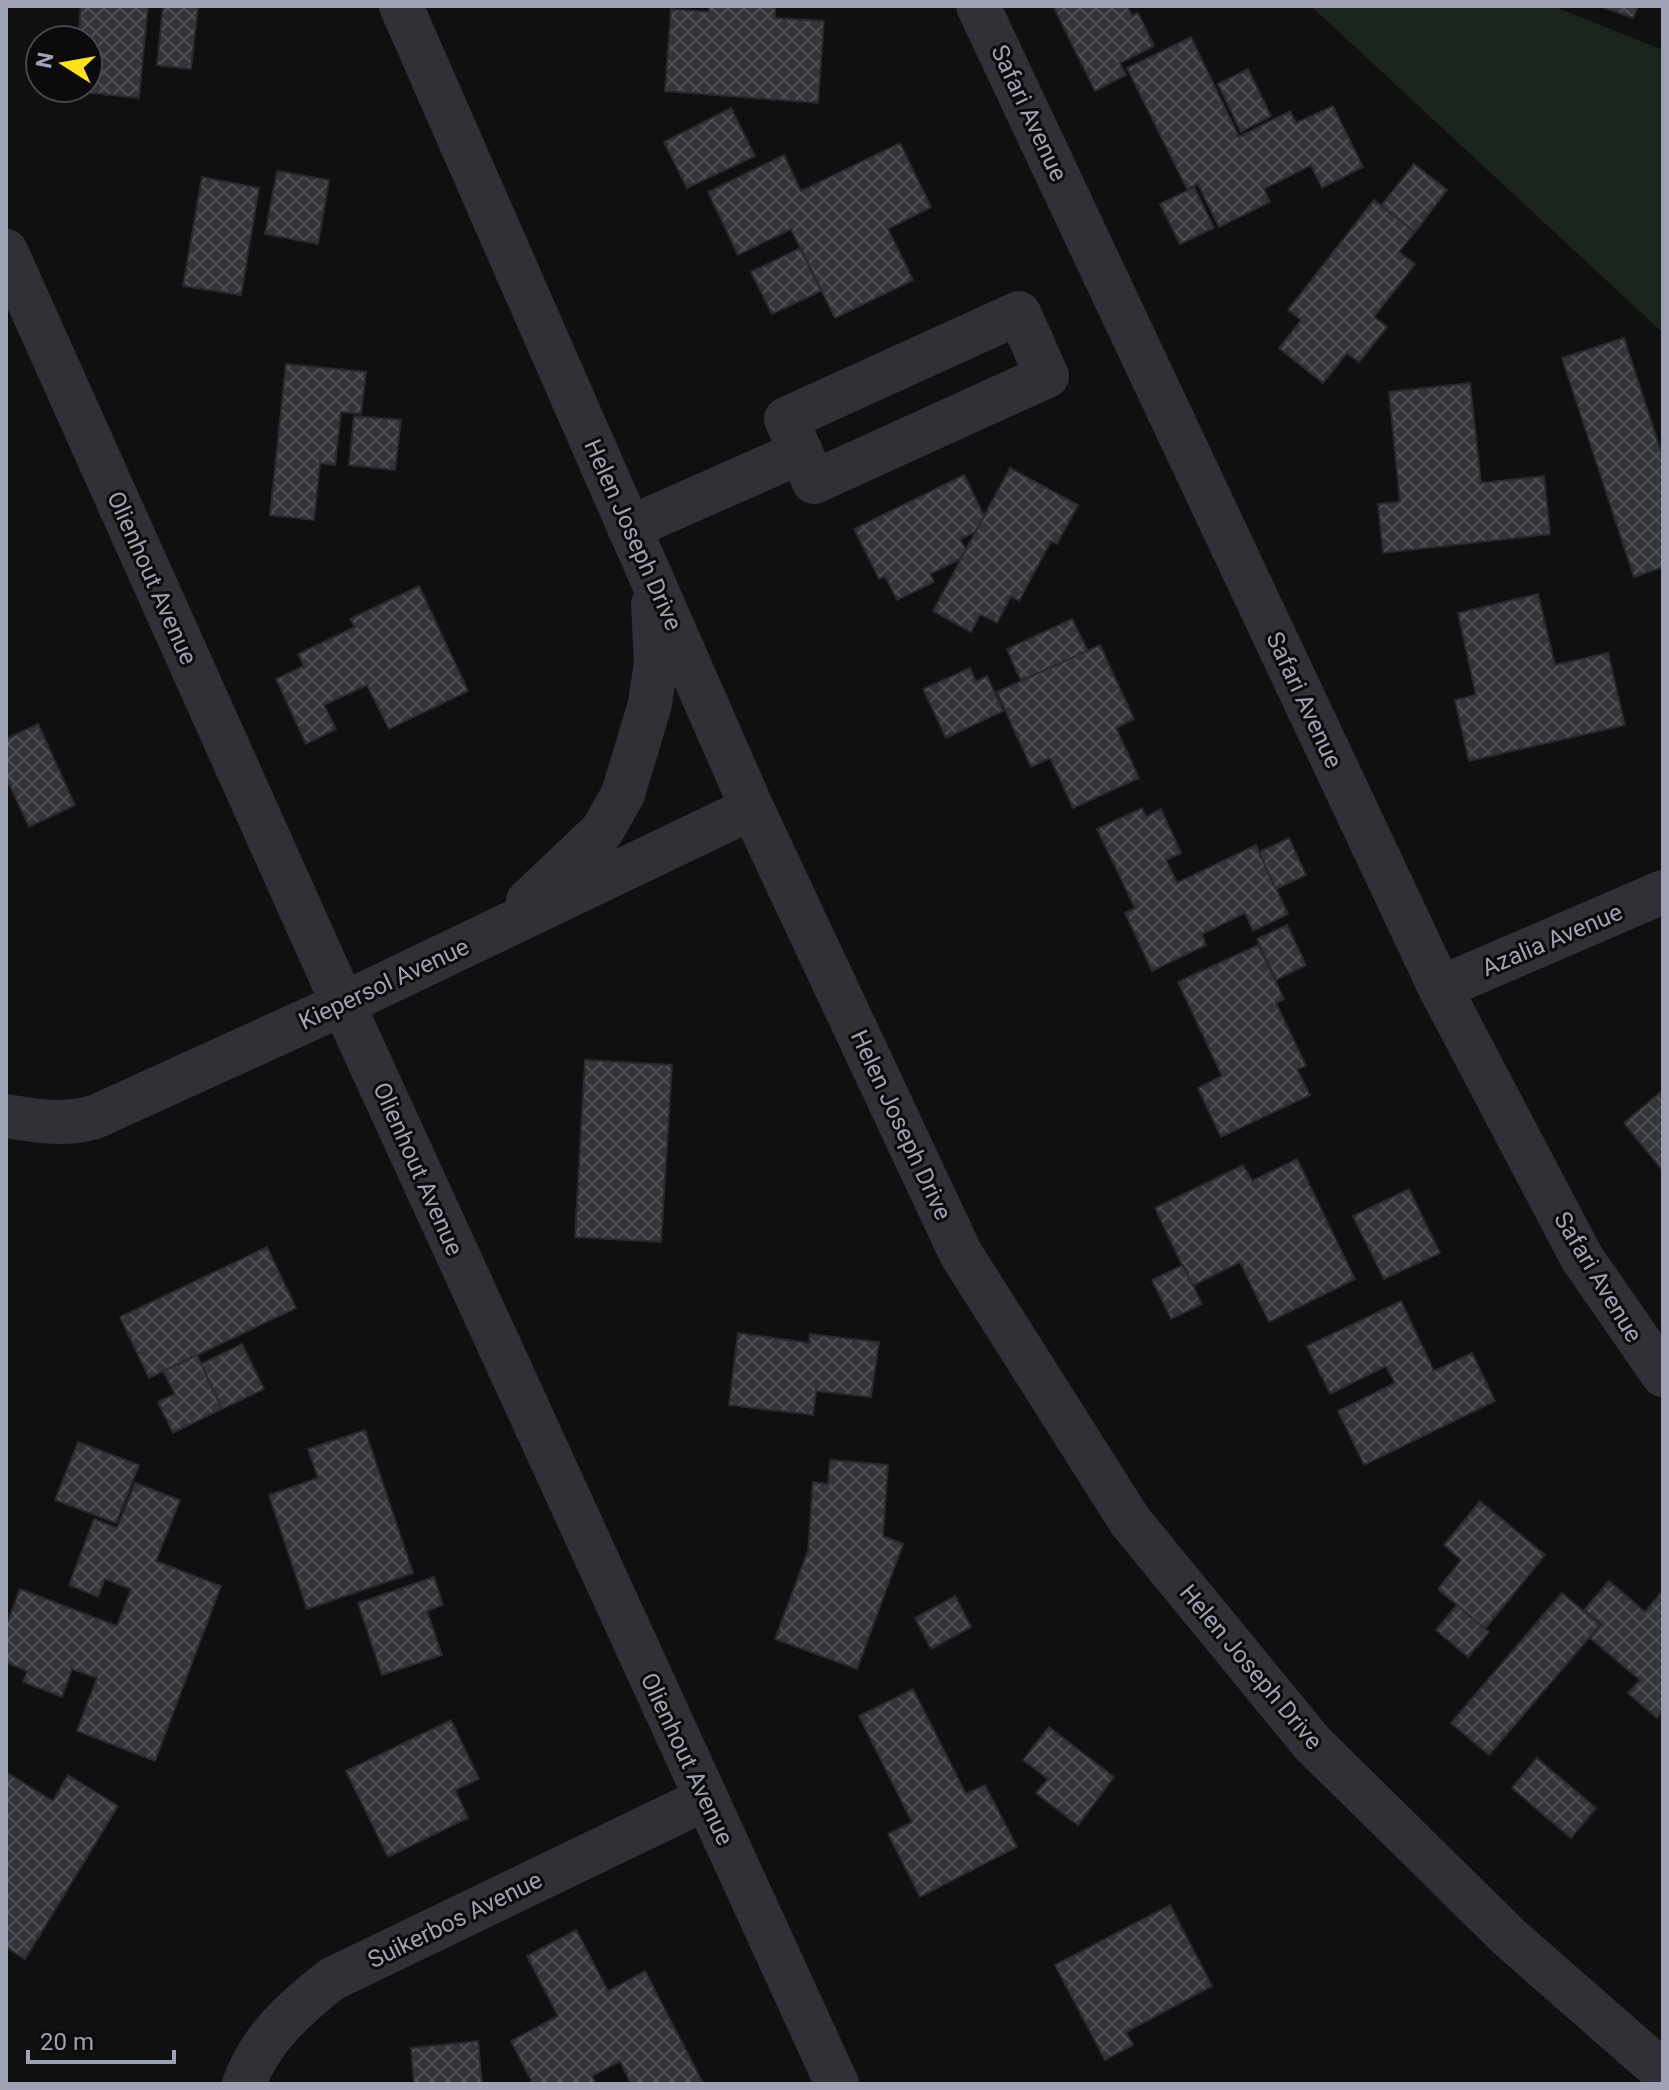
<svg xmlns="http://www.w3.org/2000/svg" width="1669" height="2090" viewBox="0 0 1669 2090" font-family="Roboto,sans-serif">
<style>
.green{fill:#1c241e}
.building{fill:url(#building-cross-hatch);stroke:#2a292e;stroke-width:2}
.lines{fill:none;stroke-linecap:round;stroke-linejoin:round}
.minor{stroke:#313037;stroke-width:44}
.labels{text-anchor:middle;stroke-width:6;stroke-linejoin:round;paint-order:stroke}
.street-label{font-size:24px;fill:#9fa1b4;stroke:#0b0b0c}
</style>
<defs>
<pattern id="building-cross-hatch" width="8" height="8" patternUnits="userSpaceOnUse" patternTransform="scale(2)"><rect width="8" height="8" fill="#343539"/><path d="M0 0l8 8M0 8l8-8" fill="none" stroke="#4e4f53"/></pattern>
</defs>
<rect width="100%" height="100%" fill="#101011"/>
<path class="green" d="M1311,6H1553L1663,50V333Z"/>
<g class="building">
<path d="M81,6H148L139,98L72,91L88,88V40H78Z"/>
<path d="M163,6H198L191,69L157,65Z"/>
<path d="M709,6H775V18L824,21L818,103L665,91L671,9L709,12Z"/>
<path d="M1053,6H1127L1132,16L1138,13L1154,46L1120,63L1126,75L1095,91Z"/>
<path d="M1599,6H1638L1633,18Z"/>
<path d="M1191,37L1239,137L1290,111L1296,123L1333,106L1363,167L1322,188L1311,165L1264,189L1270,202L1219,227L1198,184L1187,189L1127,68Z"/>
<path d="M1248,69L1271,116L1241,132L1218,84Z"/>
<path d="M731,108L755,156L687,188L664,142Z"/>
<path d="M900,143L931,207L888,229L913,280L835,318L791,229L738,255L708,192L784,155L801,191Z"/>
<path d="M1414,164L1447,190L1415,232L1381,206Z"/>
<path d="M277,171L329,180L318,244L265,234Z"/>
<path d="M202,177L259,188L241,295L183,286Z"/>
<path d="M1194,187L1214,228L1180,244L1160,204Z"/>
<path d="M1374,200L1415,232L1399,252L1415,264L1374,317L1387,327L1359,362L1347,353L1323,383L1279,348L1301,320L1288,310Z"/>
<path d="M800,248L821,291L772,314L751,272Z"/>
<path d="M1624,338L1663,458V567L1634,577L1562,358Z"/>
<path d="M286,364L366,372L361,414L341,412L335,465L320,463L314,520L270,515Z"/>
<path d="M1470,383L1481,483L1544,476L1550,534L1383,553L1378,504L1400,502L1389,392Z"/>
<path d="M354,416L401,420L395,470L349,465Z"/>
<path d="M1010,468L1078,505L1057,544L1051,541L1019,601L1011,596L997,623L980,614L971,632L933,611Z"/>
<path d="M964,475L984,516L975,532L960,539L966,550L960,559L930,574L934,582L897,600L885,576L879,579L854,529Z"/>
<path d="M419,586L468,691L389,729L367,685L324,705L336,729L306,744L276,679L304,666L298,654L355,627L350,619Z"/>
<path d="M1538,594L1555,665L1608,653L1625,725L1469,761L1455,700L1476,695L1458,613Z"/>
<path d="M1072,619L1088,651L1021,681L1007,649Z"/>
<path d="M1100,645L1134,719L1116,728L1139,778L1073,808L1050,758L1031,767L997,692Z"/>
<path d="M970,668L976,682L987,676L1003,711L946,738L923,689Z"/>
<path d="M38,724L75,805L29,827L6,777V739Z"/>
<path d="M1142,808L1146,817L1161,809L1181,853L1166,860L1177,883L1256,845L1288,914L1253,931L1245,913L1202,934L1206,945L1152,971L1125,913L1135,908L1097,829Z"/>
<path d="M1289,838L1306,875L1276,889L1259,852Z"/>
<path d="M1287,925L1306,965L1276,980L1257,939Z"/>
<path d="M1258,945L1284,999L1276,1003L1306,1066L1297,1069L1310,1095L1221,1137L1198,1088L1222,1076L1178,982Z"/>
<path d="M585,1060L672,1065L661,1242L575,1237Z"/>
<path d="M1663,1090V1171L1624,1123Z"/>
<path d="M1297,1159L1355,1279L1269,1322L1240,1262L1192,1286L1155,1208L1243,1165L1252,1181Z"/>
<path d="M1409,1189L1440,1253L1384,1279L1353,1216Z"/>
<path d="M267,1247L296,1308L149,1378L120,1317Z"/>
<path d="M1183,1265L1202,1304L1171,1319L1152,1280Z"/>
<path d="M1401,1301L1434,1371L1472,1353L1495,1401L1364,1465L1338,1411L1395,1383L1386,1366L1330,1394L1307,1346Z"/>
<path d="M738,1333L809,1343L810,1334L879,1342L871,1397L816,1391L813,1415L729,1405Z"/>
<path d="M242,1344L264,1389L222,1409L201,1364Z"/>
<path d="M197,1355L222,1409L173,1433L158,1402L175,1394L163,1371Z"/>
<path d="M365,1430L413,1573L307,1609L269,1495L318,1478L308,1449Z"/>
<path d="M78,1442L139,1465L116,1523L55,1500Z"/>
<path d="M830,1460L888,1465L883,1536L903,1544L857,1669L775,1639L808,1551L813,1482L828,1484Z"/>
<path d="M135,1483L180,1500L156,1561L221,1586L155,1761L77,1731L97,1678L72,1669L62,1697L23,1682L27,1671L6,1662V1626L20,1589L117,1626L131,1589L105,1579L98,1597L69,1585L94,1519L117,1528Z"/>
<path d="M1480,1501L1545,1555L1485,1629L1438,1589L1461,1560L1444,1545Z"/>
<path d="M434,1577L443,1605L427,1611L442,1655L382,1675L358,1603Z"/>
<path d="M1609,1581L1645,1612L1663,1590V1711L1657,1718L1628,1693L1640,1680L1590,1638L1602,1624L1584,1610Z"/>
<path d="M1562,1593L1600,1625L1489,1755L1451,1723Z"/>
<path d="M955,1596L971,1627L931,1649L915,1618Z"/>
<path d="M1457,1605L1489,1632L1468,1657L1436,1630Z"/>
<path d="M913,1689L966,1794L985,1785L1017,1847L920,1897L888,1834L912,1822L859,1716Z"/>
<path d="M451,1720L479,1779L455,1790L468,1818L388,1857L346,1771Z"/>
<path d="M1049,1727L1114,1777L1078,1825L1036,1793L1048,1779L1023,1760Z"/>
<path d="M1537,1758L1596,1808L1571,1838L1512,1788Z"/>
<path d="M6,1772L53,1801L68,1775L118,1806L25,1959L6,1947Z"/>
<path d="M1170,1905L1212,1986L1126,2032L1133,2045L1105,2060L1055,1965Z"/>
<path d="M576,1930L608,1991L645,1971L703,2083L631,2084L620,2061L592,2076L596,2084H533L511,2041L558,2016L527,1956Z"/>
<path d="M478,2041L482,2084H414L411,2048Z"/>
</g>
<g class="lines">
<g class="minor">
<path d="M401,6L752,808L961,1254L1130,1521L1312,1743L1509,1937L1663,2072"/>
<path d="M978,6L1440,988L1582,1258L1663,1375"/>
<path d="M6,251L343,1004L837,2084"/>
<path d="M1019,313L1047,376L814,482L786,419Z"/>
<path d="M629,528L801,452"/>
<path d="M528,901L602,831L623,794L650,704L656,662L653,604"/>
<path d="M1440,988L1663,892"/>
<path d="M6,1116C37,1121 64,1126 95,1117L343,1004L752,808"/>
<path d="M244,2084C260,2039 295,2008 332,1979L705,1799"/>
</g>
</g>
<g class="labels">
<g class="street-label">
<text transform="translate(1029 113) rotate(65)" y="8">Safari Avenue</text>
<text transform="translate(633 535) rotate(66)" y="8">Helen Joseph Drive</text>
<text transform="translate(152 578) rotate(66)" y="8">Olienhout Avenue</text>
<text transform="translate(1304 700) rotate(65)" y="8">Safari Avenue</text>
<text transform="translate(1552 940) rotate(-23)" y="8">Azalia Avenue</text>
<text transform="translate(384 984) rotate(-25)" y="8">Kiepersol Avenue</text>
<text transform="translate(901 1125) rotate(65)" y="8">Helen Joseph Drive</text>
<text transform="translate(418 1169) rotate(66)" y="8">Olienhout Avenue</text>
<text transform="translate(1598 1277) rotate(59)" y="8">Safari Avenue</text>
<text transform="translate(1251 1667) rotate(50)" y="8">Helen Joseph Drive</text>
<text transform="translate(687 1759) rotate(65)" y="8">Olienhout Avenue</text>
<text transform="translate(455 1920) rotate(-26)" y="8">Suikerbos Avenue</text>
</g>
</g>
<rect width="1669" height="2090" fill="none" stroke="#9fa1b4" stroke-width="16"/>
<g transform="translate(64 64) rotate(281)"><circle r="38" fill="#0b0b0c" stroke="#46474f" stroke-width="2"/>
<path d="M0-6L14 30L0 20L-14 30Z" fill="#ffe11a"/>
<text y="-12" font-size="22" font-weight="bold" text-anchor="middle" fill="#9fa1b4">N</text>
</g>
<path d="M28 2050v12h146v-12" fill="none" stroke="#9fa1b4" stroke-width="4"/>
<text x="40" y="2050" font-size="24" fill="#9fa1b4" stroke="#0b0b0c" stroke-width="6" paint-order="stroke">20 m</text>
</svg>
